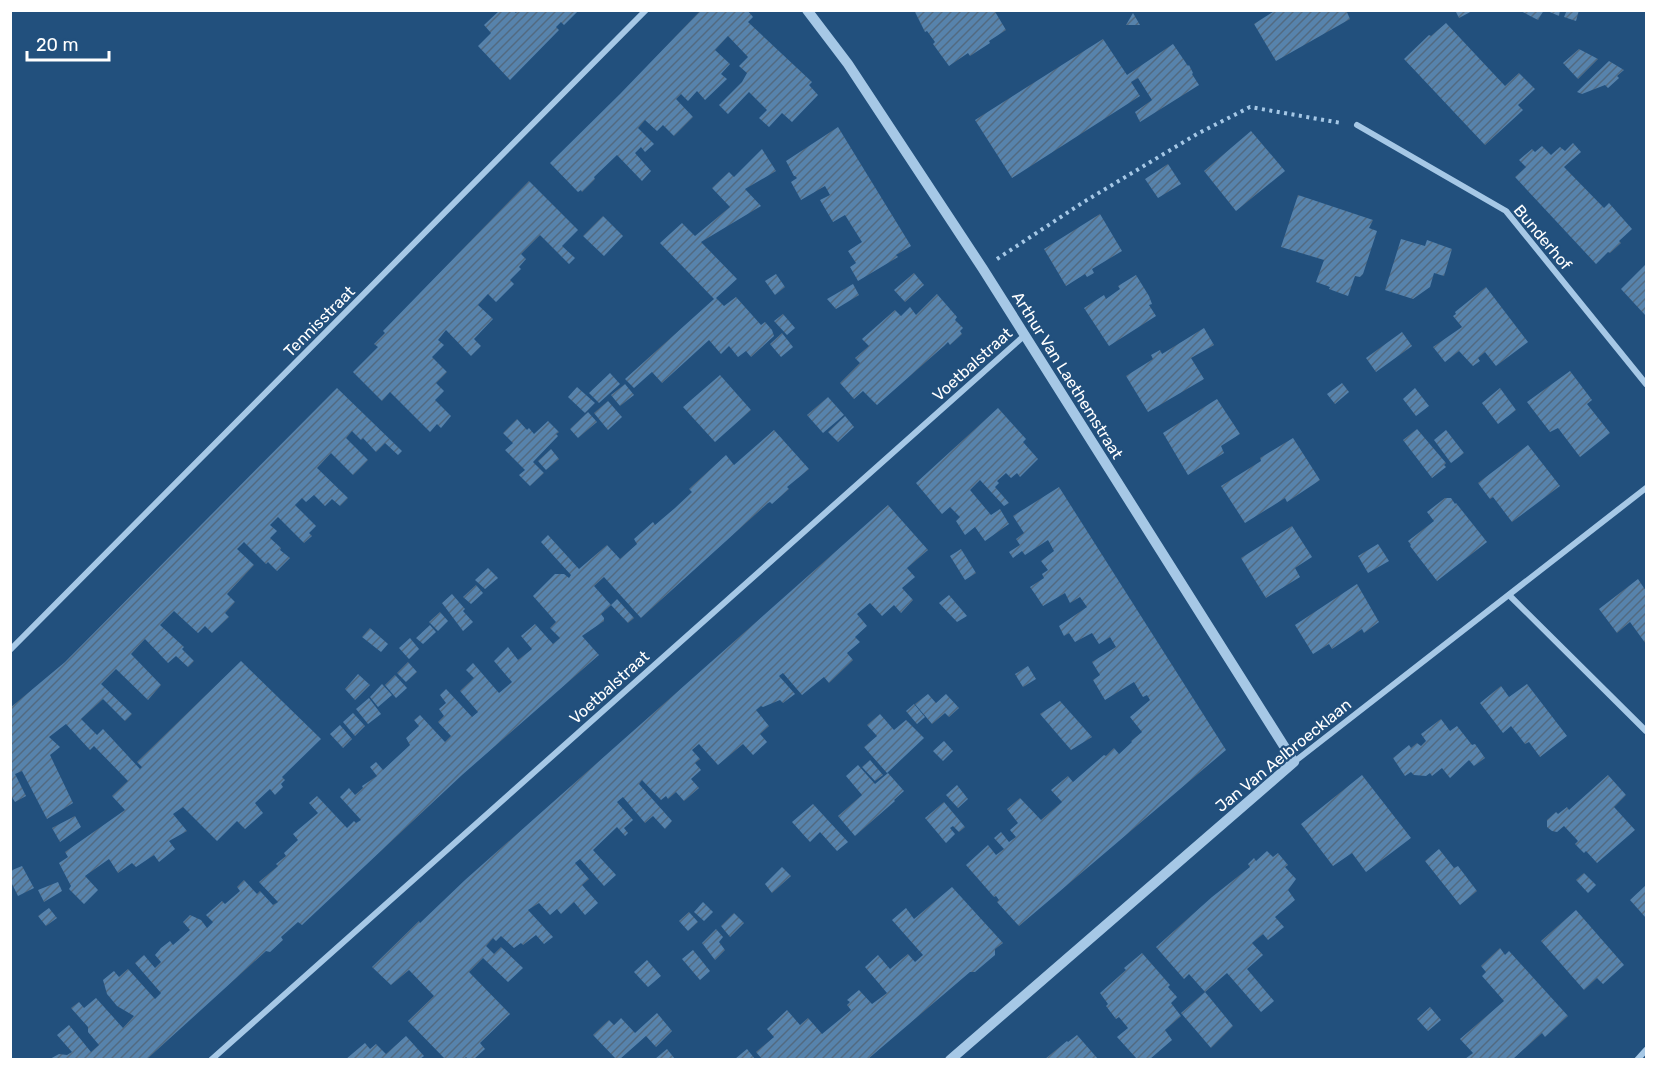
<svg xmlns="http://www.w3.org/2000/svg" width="1657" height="1070" viewBox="0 0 1657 1070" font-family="Rubik,sans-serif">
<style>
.building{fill:url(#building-hatch)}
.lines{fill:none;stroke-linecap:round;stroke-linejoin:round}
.path{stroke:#a6c8e6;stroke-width:4;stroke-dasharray:3 4.5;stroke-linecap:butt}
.minor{stroke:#a6c8e6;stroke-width:6}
.tertiary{stroke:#a6c8e6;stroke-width:10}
.labels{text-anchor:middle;stroke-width:4.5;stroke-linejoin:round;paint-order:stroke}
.street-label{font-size:16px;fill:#fff;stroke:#22507d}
</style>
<defs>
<pattern id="building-hatch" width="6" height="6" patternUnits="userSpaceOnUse" patternTransform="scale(1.5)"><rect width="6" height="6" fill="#5783ac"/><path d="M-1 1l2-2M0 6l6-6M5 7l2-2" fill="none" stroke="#526a81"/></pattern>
</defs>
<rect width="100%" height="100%" fill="#22507d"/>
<g class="building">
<path d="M500,10H513L516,13L518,10H579L564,25L561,22L556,27L559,30L510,80L478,46L491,33L484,25Z"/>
<path d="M701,10H747L753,17L748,22L812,82L809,85L818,95L792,122L782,113L769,127L759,118L767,110L749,92L728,114L719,105L742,82L747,73L739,66L748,57L728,36L715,50L730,64L721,74L727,79L705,100L697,91L688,101L681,94L676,99L693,117L674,136L663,125L657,131L645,120L638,128L654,144L645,152L641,147L635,153L651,171L642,181L617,155L594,177L595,179L582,192L581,190L578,192L550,163L620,94Z"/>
<path d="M914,10H994L1006,30L989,41L990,43L970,56L968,53L949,66L933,44L935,42L927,31L925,32Z"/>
<path d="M1276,10H1346L1350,19L1276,61L1254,24Z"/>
<path d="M1455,10H1474L1459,18Z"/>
<path d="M1519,10H1544L1538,20Z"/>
<path d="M1545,10H1560L1559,16Z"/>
<path d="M1567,10H1579L1576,21L1564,17Z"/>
<path d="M1133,13L1140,25H1126Z"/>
<path d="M1446,23L1505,86L1519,73L1535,89L1518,105L1523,110L1485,145L1404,59L1429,35L1431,36Z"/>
<path d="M1103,39L1127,75L1173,44L1188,66L1189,65L1193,73L1192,74L1199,85L1140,122L1135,112L1152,100L1138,78L1131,82L1140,96L1012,178L975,120Z"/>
<path d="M1579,49L1598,59L1578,79L1563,63Z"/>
<path d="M1609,61L1624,70L1617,76L1619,78L1608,88L1605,85L1582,94L1577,92Z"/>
<path d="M838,127L911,246L896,255L898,257L858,281L850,267L856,263L848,251L862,242L845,215L833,222L820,200L830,195L825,186L801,200L791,182L797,178L795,176H794L786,161Z"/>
<path d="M1251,131L1285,171L1236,211L1204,171Z"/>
<path d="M1573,143L1581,152L1564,167L1604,208L1609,203L1632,229L1619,241L1621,243L1610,253L1608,252L1596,264L1515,177L1526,167L1519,160L1532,149L1535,152L1542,146L1551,155L1560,147L1565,151Z"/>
<path d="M762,149L776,171L745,189L761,206L701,242L737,279L716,298L724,306L736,297L761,325L765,322L772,330L774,336L751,357L746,351L738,357L729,346L721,354L709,340L662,383L652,372L634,388L625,379L714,299L660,243L682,223L695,236L730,207L712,188L729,172L734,177Z"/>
<path d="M1168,164L1181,184L1158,198L1145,179Z"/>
<path d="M529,181L578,230L562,246L575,258L569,264L540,235L521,254L526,259L519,267L521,269L510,280L514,284L496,302L488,294L478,305L493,319L474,339L481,346L471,356L446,330L438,340L444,345L432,357L447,372L436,383L444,391L435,400L451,416L441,428L437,424L430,432L390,392L382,401L353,372L378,347L374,344L385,333L383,331Z"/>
<path d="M1298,195L1373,220L1369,228L1377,231L1363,274L1360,277L1355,276L1348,296L1329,289L1330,287L1316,282L1324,260L1281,247Z"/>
<path d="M1100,214L1122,251L1092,269L1094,273L1087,277L1085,274L1066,286L1044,249Z"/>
<path d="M603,216L623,236L604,256L583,236Z"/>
<path d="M1401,239L1425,246L1427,240L1452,249L1444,276L1434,273L1430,287L1413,299L1385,290Z"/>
<path d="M1646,264V316L1621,289Z"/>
<path d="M914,273L924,285L905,302L894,290Z"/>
<path d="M776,274L785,287L775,295L765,281Z"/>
<path d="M1136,275L1149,296L1152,304L1149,305L1156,316L1109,346L1084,308L1104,295L1106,299L1120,289L1118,286Z"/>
<path d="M853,284L859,295L836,309L827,299Z"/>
<path d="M1486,287L1528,342L1496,366L1485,352L1478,358L1480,361L1473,366L1459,351L1445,362L1433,347L1462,327L1453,316L1456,314L1455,312Z"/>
<path d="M937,294L957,317L955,320L963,328L960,331L962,334L950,345L948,342L944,346L877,405L863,391L854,399L840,383L860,363L855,358L869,346L862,339L895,310L901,316L910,307L916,315Z"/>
<path d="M783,314L795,328L787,335L774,321Z"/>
<path d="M1204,328L1214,345L1191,358L1204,379L1148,412L1126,376L1153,359L1151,355L1160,350L1162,354Z"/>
<path d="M1402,332L1412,346L1376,372L1366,358Z"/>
<path d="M782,333L793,347L781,357L770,344Z"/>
<path d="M1570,371L1592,400L1587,404L1610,433L1580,457L1558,428L1550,432L1527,402Z"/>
<path d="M610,373L620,384L599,403L589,393Z"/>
<path d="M720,375L751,410L715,442L683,407Z"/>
<path d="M1342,383L1349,392L1335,404L1327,394Z"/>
<path d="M625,384L634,395L620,406L611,395Z"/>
<path d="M577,387L595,403L585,413L568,397Z"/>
<path d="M337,388L402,451L398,455L385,443L376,452L363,438L361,440L352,431L346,438L368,460L353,475L331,453L317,468L348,498L340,506L332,499L325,506L314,495L306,502L302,498L295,505L316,526L309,533L312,536L304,543L278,517L270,525L277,531L270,538L281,548L280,550L290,558L277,571L268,562L266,564L244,542L237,549L254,565L227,594L235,602L225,613L229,617L212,633L205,626L198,633L174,611L160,625L184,647L182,649L194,661L188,667L176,656L168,663L145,639L131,654L161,685L148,700L116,669L101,684L132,714L125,721L103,699L81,719L97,735L103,729L140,769L142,767L137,762L241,661L321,739L282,777L285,780L281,784L283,787L275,795L270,789L255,803L263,813L245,829L237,821L217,841L183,807L173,814L187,831L169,841L175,849L159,862L154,855L136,867L132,863L118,873L109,859L85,876L98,890L84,904L69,889L71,886L59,863L68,857L65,852L125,810L112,796L128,781L94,746L90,750L66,724L49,737L60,747L50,755L73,803L47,819L22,771L15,774L26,796L15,802L10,794V708L65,662Z"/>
<path d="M1415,388L1429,406L1416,416L1403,399Z"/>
<path d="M1500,388L1516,410L1498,424L1482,403Z"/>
<path d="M828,397L844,415L823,433L807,415Z"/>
<path d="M1217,399L1240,434L1221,446L1224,453L1188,475L1163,433Z"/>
<path d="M608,401L622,417L608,430L594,413Z"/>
<path d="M998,408L1026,439L1023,442L1038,459L1020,477L1017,473L1011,478L1006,473L997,481L999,483L995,487L1009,503L1004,506L980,480L970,490L991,515L1000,509L1009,524L985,541L975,527L965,535L956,521L960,517L950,507L942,514L916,483Z"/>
<path d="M588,412L597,422L578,438L570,429Z"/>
<path d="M845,416L854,427L838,442L828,432Z"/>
<path d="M517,419L527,430L529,428L534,434L548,421L559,432L556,434L558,436L533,462L544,473L530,486L519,475L525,470L505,450L513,443L503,433Z"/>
<path d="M1417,429L1446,463L1444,465L1446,467L1432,478L1403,440Z"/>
<path d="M774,430L809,469L787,487L789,489L772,504L770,502L768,503L641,618L604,577L594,586L611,605L601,614L604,618V621L582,636L599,655L462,775L302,925L298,922L281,937L283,940L270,952L266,951L147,1059H50L59,1054L67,1055L72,1052L57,1035L69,1025L91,1052L99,1045L88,1032V1027L71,1008L79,1002L84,1008L96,998L123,1028L134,1016L117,1006L107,994L103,980L114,971L119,977L128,969L155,999L161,993L135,963L144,955L155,968L161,962L155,955L161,948L170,941L173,945L190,930L183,922L190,915L201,920L207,928L213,922L206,915L222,901L225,904L240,891L237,887L244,880L257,894L260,891L273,905L278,902L259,882L278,866L276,864L286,856L284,853L298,840L293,834L318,813L309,803L317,796L347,828L354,821L356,823L361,820L340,797L349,788L355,795L363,788L362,786L377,776L370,767L376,762L383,770L410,745L406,738L419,726L414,720L420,715L445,742L451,736L438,722L444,716L439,709L446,703L440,695L446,689L472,717L478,712L460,691L474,678L466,670L473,663L499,693L512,682L494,661L508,647L518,660L532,649L521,636L535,624L553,644L560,638L550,628L556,622L533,596L555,574H564L569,578L571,575L541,542L548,535L579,569L607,545L620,559L637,544L634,539L653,522L655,525L675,508L692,492L689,489L726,455L734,465Z"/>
<path d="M1446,430L1464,453L1451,463L1434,440Z"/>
<path d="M1293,438L1320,480L1287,502L1285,498L1245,523L1221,486L1261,461L1260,458Z"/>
<path d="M1528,445L1560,486L1512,522L1493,497L1490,499L1478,483Z"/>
<path d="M551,449L559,459L546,470L538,461Z"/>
<path d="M1059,487L1226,750L1019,926L997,902L999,900L996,896L994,897L966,865L988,845L996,855L1004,849L994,838L1001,832L1009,842L1016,837L1010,830L1018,823L1007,809L1020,798L1041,820L1062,802L1051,790L1068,776L1073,782L1104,755L1106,756L1114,748L1119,754L1132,742L1131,741L1142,732L1130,717L1150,700L1147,695L1143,697L1134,682L1105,700L1093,680L1100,675L1092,662L1116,647L1110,637L1099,644L1092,633L1075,642L1069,633L1064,636L1059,626L1087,607L1080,597L1070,603L1065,593L1043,606L1035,594L1030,587L1044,578L1042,574L1048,570L1041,561L1054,551L1048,540L1025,555L1022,551L1013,558L1009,552L1020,545L1016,539L1024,533L1013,516Z"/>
<path d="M1445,498H1451L1455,504L1456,503L1487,542L1437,581L1410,546L1411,545L1408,541L1434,521L1427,512Z"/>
<path d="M888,505L928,550L907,568L915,577L902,588L913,600L901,613L894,605L882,616L870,603L857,614L867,626L855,637L860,642L847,653L853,660L829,683L824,677L802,695L783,673L779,676L795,694L783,703L780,700L763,707L761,706L756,710L769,726L760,734L767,742L753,755L743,744L718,765L699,744L692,750L700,759L695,763L701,770L691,779L699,788L684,801L676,792L668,799L666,796L661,800L642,780L639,784L672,821L665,829L653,816L645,823L623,797L617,802L633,820L624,828L628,833L625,836L617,827L593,850L616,875L604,886L580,859L575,863L589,879L582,885L598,903L585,915L574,902L561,914L557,909L550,915L539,903L528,910L553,937L544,944L536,935L523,945L521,943L514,948L501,936L496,941L493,938L486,946L494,954L501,947L523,968L508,982L483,958L469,972L510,1014L480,1043L485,1049L474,1059H468L466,1057L464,1059H445L408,1021L434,996L409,970L391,985L372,967L419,921L420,923L465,880Z"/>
<path d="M1292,526L1312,557L1295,568L1300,577L1266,598L1241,558Z"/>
<path d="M1378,544L1389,561L1368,573L1358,556Z"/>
<path d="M961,549L976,573L965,580L950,556Z"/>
<path d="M488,568L498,578L485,589L475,580Z"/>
<path d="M1638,579L1646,591V644L1630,622L1617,633L1599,609Z"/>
<path d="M1357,584L1379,622L1364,633L1362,629L1332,649L1329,644L1313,654L1295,625Z"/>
<path d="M476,585L483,593L471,604L463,597Z"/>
<path d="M452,594L465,609L463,611L473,622L463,631L442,603Z"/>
<path d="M949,595L967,616L957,622L939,603Z"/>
<path d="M617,599L634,618L628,623L611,605Z"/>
<path d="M440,612L448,621L438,631L429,622Z"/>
<path d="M430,625L436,632L423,644L416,638Z"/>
<path d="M370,628L388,644L381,652L362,637Z"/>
<path d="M410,638L419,649L409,659L399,648Z"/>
<path d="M408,662L417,672L406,682L397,673Z"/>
<path d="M1028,666L1036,679L1023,687L1015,674Z"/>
<path d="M358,674L370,685L355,700L345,689Z"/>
<path d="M395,675L407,688L396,698L385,685Z"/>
<path d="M382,684L392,695L378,707L370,697Z"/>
<path d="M1527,684L1567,736L1540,757L1529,742L1525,744L1511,726L1503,733L1480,703L1501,686L1509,697Z"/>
<path d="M928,694L936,703L946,694L959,708L949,717L945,713L932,724L915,704Z"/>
<path d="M369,698L381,714L368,724L356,709Z"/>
<path d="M1060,701L1092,737L1071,750L1040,714Z"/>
<path d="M914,704L925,717L917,724L906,711Z"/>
<path d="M353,713L365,726L355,736L343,722Z"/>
<path d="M880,714L894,730L906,720L924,738L887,773L864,747L877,736L867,725Z"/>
<path d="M1441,719L1450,731L1457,726L1472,745L1475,744L1485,758L1474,766L1469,760L1450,778L1442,768L1432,776L1430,773L1426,776L1414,775L1411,772L1405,776L1393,758L1409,745L1411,748L1417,743L1421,746L1426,741L1421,734Z"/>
<path d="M340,725L352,739L343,748L330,734Z"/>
<path d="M944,741L953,751L943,761L933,751Z"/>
<path d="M870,760L883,775L875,781L862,767Z"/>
<path d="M858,765L875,784L888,773L904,791L894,800L895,801L855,836L838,816L862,795L846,776Z"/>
<path d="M1362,775L1411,838L1366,872L1352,853L1333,866L1301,824Z"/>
<path d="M1608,775L1626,795L1614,807L1635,830L1597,863L1586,851L1584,853L1575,844L1578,841L1564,826L1557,832L1552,831L1547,827V820L1556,812L1558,814L1567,807L1569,810Z"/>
<path d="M957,785L968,799L958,808L946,795Z"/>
<path d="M944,802L965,827L959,832L953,826L950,828L955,834L946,843L925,818Z"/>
<path d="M813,804L848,842L837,851L820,832L810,842L792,822Z"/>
<path d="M75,816L81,827L60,842L52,828Z"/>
<path d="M1439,849L1454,868L1458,866L1477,891L1460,905L1425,861Z"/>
<path d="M1267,851L1273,857L1278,853L1288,865L1285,867L1296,879L1288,890L1295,900L1275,917L1284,927L1268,940L1263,934L1252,943L1263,955L1247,969L1274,1001L1261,1012L1227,973L1205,992L1233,1026L1211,1048L1181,1013L1205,992L1189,974L1184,979L1156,947L1212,897L1250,867L1248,864L1254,858L1256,861Z"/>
<path d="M22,866L34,888L18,896L10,880V871Z"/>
<path d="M782,867L791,876L772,893L765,884Z"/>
<path d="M1584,873L1596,885L1588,893L1576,880Z"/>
<path d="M58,882L62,891L44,902L38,890Z"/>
<path d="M1646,885V918L1630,900Z"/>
<path d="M952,887L1003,943L995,949V955L975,972H970L868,1059H762L756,1052L774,1037L767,1029L787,1010L800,1025L808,1018L822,1034L851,1010L847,1005L850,1002L847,1000L859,990L872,1004L887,993L865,967L878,955L890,969L908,954L915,962L923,955L892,920L906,908L914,919Z"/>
<path d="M703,902L713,912L704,921L694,912Z"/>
<path d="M49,908L57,918L46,926L38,916Z"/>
<path d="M1576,910L1624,965L1603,984L1597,978L1584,990L1541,941Z"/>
<path d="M689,912L698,922L688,931L679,921Z"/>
<path d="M734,913L744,923L730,937L721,926Z"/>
<path d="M716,929L723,937L719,942L725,950L715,960L702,943Z"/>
<path d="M1500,948L1505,955L1509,951L1568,1016L1545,1037L1542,1033L1513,1059H1465L1473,1053L1460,1039L1504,1001L1482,976L1486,972L1481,966Z"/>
<path d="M693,950L710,971L700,980L682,959Z"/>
<path d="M1142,953L1170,985L1168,987L1177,997L1171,1003L1181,1016L1165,1030L1172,1040L1150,1059H1137L1117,1037L1128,1028L1119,1017L1116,1019L1106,1006L1108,1004L1100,993L1126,970L1124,968Z"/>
<path d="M647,960L661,976L648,987L634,972Z"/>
<path d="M1430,1007L1441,1020L1428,1031L1417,1019Z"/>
<path d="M657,1013L672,1031L656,1047L646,1036L620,1059H616L593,1035L609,1020L614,1025L621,1018L635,1033Z"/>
<path d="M1077,1035L1098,1059H1045L1067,1041L1068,1042Z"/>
<path d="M406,1036L424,1056L420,1059H346L365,1043L370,1049L376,1044L386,1054Z"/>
<path d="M667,1049L675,1059H655Z"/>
<path d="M747,1049L755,1059H735Z"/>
</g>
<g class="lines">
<path class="path" d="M997,259L1082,203L1197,134L1250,107L1341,123"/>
<g class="minor">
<path d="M1357,125L1506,211L1646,384"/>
<path d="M1509,595L1646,731"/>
<path d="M10,650L646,10"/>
<path d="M1294,762L1646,488"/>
<path d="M211,1060L1025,335"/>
<path d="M1637,1060L1646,1050"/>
</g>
<path class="tertiary" d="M807,10L848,64L983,269L1294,762L950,1060"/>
</g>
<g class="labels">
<g class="street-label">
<text transform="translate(1543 237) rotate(50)" y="6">Bunderhof</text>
<text transform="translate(319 321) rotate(-45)" y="6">Tennisstraat</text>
<text transform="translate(972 364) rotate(-42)" y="6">Voetbalstraat</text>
<text transform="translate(1068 375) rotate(58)" y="6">Arthur Van Laethemstraat</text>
<text transform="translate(609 687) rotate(-42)" y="6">Voetbalstraat</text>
<text transform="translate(1283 755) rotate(-39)" y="6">Jan Van Aelbroecklaan</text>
</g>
</g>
<rect width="1657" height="1070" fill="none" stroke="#ffffff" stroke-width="24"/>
<path d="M27 51v9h82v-9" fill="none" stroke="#ffffff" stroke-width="3"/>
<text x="36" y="51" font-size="18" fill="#ffffff" stroke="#22507d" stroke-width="4.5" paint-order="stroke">20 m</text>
</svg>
